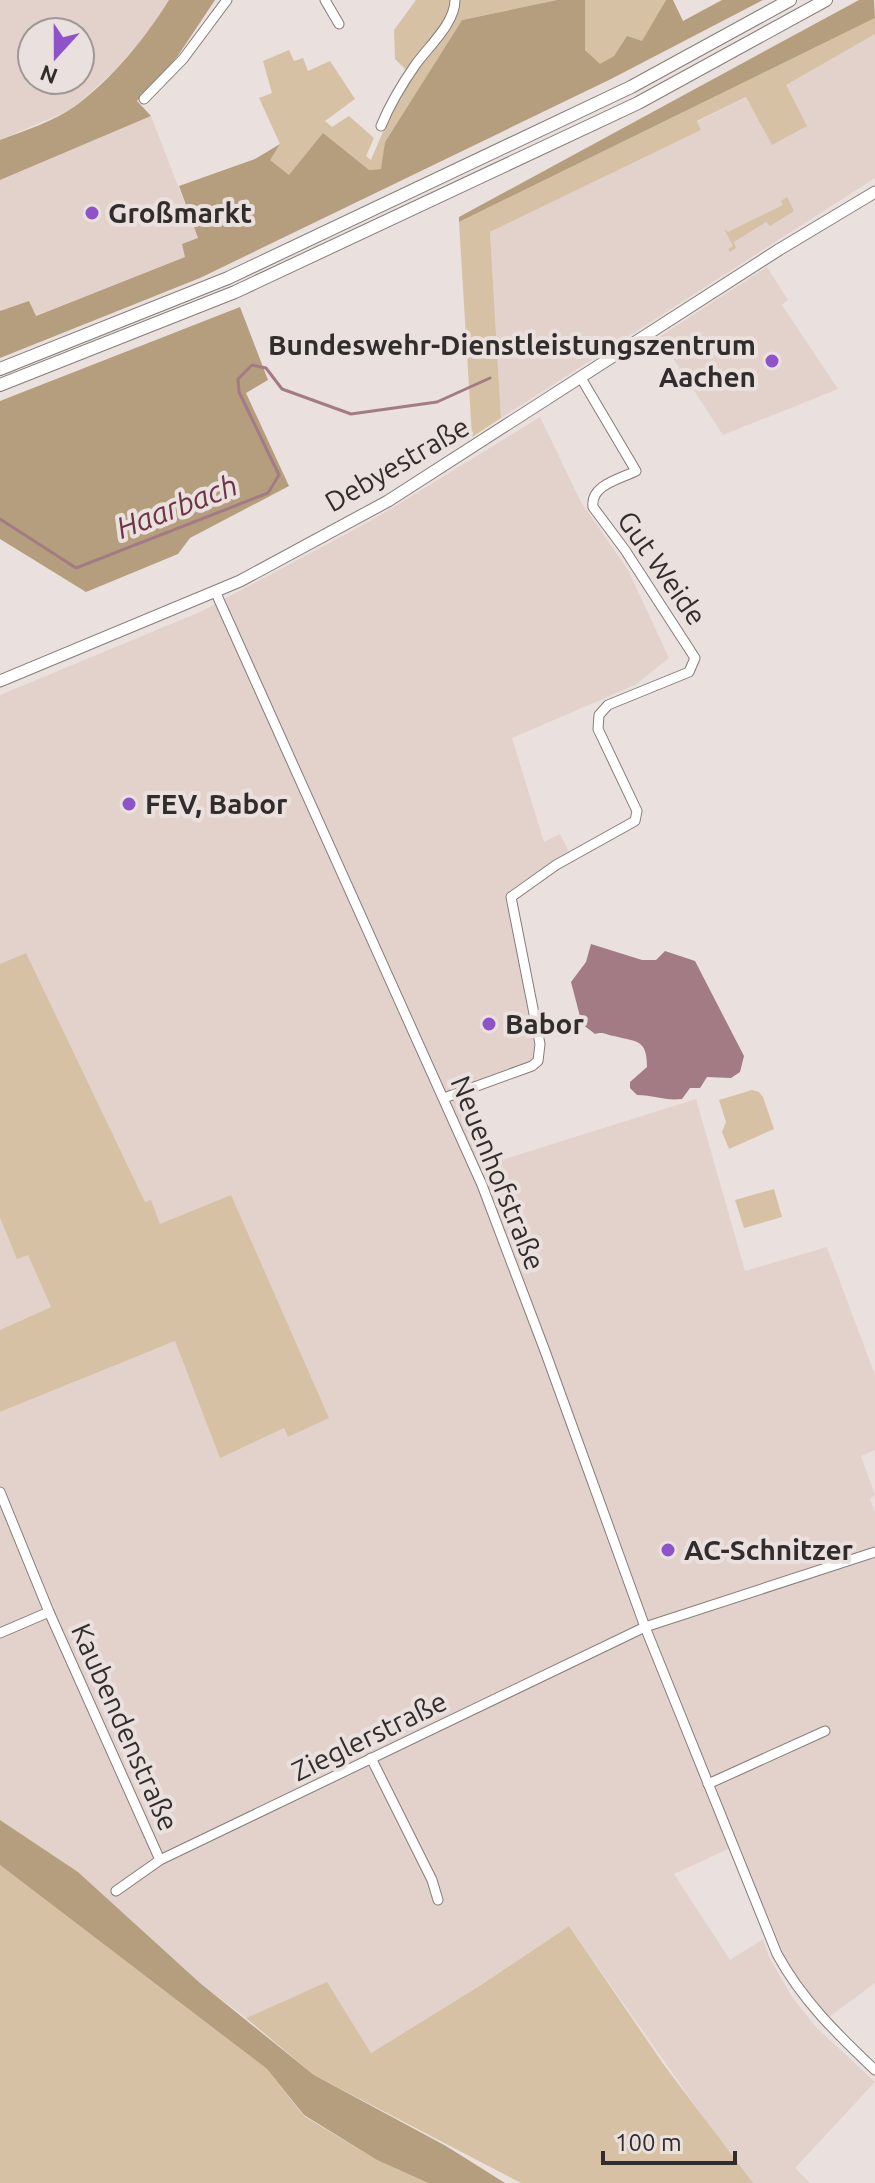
<svg xmlns="http://www.w3.org/2000/svg" width="875" height="2183" viewBox="0 0 875 2183" font-family="Ubuntu,sans-serif">
<style>
.built{fill:#e3d2cc;fill-rule:evenodd}
.green{fill:#d6c1a4}
.forest{fill:#b59e7d}
.water{fill:#a37b85}
.lines{fill:none;stroke-linecap:round;stroke-linejoin:round}
.stream{stroke:#a37b85;stroke-width:3}
.minor-casing{stroke:#857d7a;stroke-width:11}
.major-casing{stroke:#857d7a;stroke-width:13}
.highway-casing{stroke:#857d7a;stroke-width:14}
.minor{stroke:#fff;stroke-width:9}
.major{stroke:#fff;stroke-width:11}
.highway{stroke:#fff;stroke-width:12}
.poi-dot{fill:#8f53c9;stroke:#eae0dd;stroke-width:3}
.labels{text-anchor:middle;stroke-width:8;stroke-linejoin:round;paint-order:stroke}
.poi-label{font-size:28px;font-weight:bold;fill:#312d2c;stroke:#eae0dd;text-anchor:start}
.street-label{font-size:28px;fill:#312d2c;stroke:#eae0dd}
.water-label{font-size:30px;font-style:italic;fill:#6d3446;stroke:#eae0dd}
</style>
<rect width="100%" height="100%" fill="#eae0dd"/>
<g class="built">
<path d="M0,0H169L147,36L113,72L72,109L0,140ZM32,32H80V80H32Z"/>
<path d="M875,34V178L501,418L490,232L701,130L697,122L747,97L773,144L785,85Z"/>
<path d="M151,116L198,238L185,257L35,316L0,311V180Z"/>
<path d="M767,267L788,300L782,305L838,389L723,435L659,337Z"/>
<path d="M540,417L581,502L628,570L669,658L635,685L512,738L544,842L560,834L569,852L506,896L539,1067L459,1096L489,1164L696,1099L745,1271L827,1247L875,1375V1450L861,1456L875,1495L870,1499L875,1512V1983L829,2017L804,1988L780,1951L739,1844L674,1874L730,1960L763,1939L769,1957L792,1997L817,2028L875,2082L795,2168L810,2183H753L742,2172L569,1926L481,1985L371,2053L327,1983L246,2018L200,1983L78,1872L0,1820V1412L175,1341L284,1427L288,1436L230,1196L160,1225L151,1201L145,1203L26,954L0,964V695L200,612L374,519Z"/>
<path d="M0,1218L17,1258L28,1254L51,1307L0,1330Z"/>
</g>
<g class="green">
<path d="M416,0H557L462,20L385,142L382,169L289,176L269,160L280,144L259,98L272,93L263,61L289,50L294,61L303,58L308,71L330,61L355,99L325,121L332,127L349,116L374,138L366,156L371,160L396,101L412,76L395,59L394,30Z"/>
<path d="M585,0H666L642,42L627,37L614,56L600,65L585,50Z"/>
<path d="M875,18V34L786,85L807,126L772,145L746,97L697,121L701,130L490,232L501,418L472,437L459,222Z"/>
<path d="M787,197L794,211L770,226L766,222L734,242L736,248L730,252L728,249L733,246L724,229L728,232L783,205L781,201Z"/>
<path d="M26,953L145,1202L151,1200L160,1224L231,1195L329,1418L288,1437L284,1428L220,1458L175,1341L0,1412V1330L51,1307L28,1255L17,1259L0,1218V964Z"/>
<path d="M752,1090L759,1092L763,1097L774,1129L729,1149L722,1132L726,1122L719,1100Z"/>
<path d="M774,1189L782,1217L744,1228L735,1200Z"/>
<path d="M0,1865L267,2069L304,2116L377,2160L428,2183H0Z"/>
<path d="M569,1926L664,2065L753,2183H521L314,2075L246,2018L327,1982L371,2053L481,1985Z"/>
</g>
<g class="forest">
<path d="M169,0H215L177,57L137,101L151,116L0,180V140C24,131 54,121 74,107C113,78 144,40 169,0Z"/>
<path d="M557,0H585V50L600,64L614,56L627,36L642,41L666,0H673L683,21L722,0H763L611,79L200,278L0,358V311L29,301L36,316L185,257L182,244L198,238L179,186L255,159L280,144L270,160L289,175L323,133L369,170L381,169L385,142L462,20Z"/>
<path d="M859,0H874L875,18L459,222V217Z"/>
<path d="M240,307L268,380L246,393L289,486L190,538L178,554L86,592L0,539V401Z"/>
<path d="M0,1820L78,1872L200,1983L314,2075L446,2146L505,2183H428L377,2160L304,2115L267,2069L0,1865Z"/>
</g>
<path class="water" d="M591,944L642,960H656L665,951L695,961L744,1056L740,1072L731,1078L707,1077L700,1088H690L682,1099C664,1101 655,1095 637,1095L630,1088V1082L647,1067C647,1039 637,1042 614,1036C606,1035 604,1031 595,1034L582,1024L571,982L586,962Z"/>
<g class="lines">
<path class="stream" d="M0,519L76,568L268,493L279,475L239,392L238,379L252,365L266,368L282,389L351,414L437,402L490,378"/>
<defs>
<g id="minor">
<path d="M325,0L339,24"/>
<path d="M144,99L183,59L227,0"/>
<path d="M381,126C390,104 402,84 416,64C429,46 455,23 455,0"/>
<path d="M215,591L482,1185L545,1351L645,1627L777,1954C802,2000 837,2034 875,2070"/>
<path d="M444,1098L532,1066L538,1061L540,1044L511,897L556,865L635,821L637,811L598,729L599,715L608,705L689,672L695,658L625,550L593,507C590,485 620,479 636,471L581,378"/>
<path d="M0,1492L49,1612L160,1860"/>
<path d="M0,1633L49,1612"/>
<path d="M371,1758L432,1880L438,1900"/>
<path d="M708,1784L825,1731"/>
<path d="M116,1891L160,1860L645,1627L875,1552"/>
</g>
<path id="major" d="M0,681L240,581L388,501L780,249L875,192"/>
<g id="highway">
<path d="M0,369L228,278L631,87L790,0"/>
<path d="M0,385L235,292L638,103L826,0"/>
</g>
</defs>
<use href="#minor" class="minor-casing"/>
<use href="#major" class="major-casing"/>
<use href="#highway" class="highway-casing"/>
<use href="#minor" class="minor"/>
<use href="#major" class="major"/>
<use href="#highway" class="highway"/>
</g>
<g class="poi-dot">
<circle cx="92" cy="213" r="8"/>
<circle cx="772" cy="361" r="8"/>
<circle cx="129" cy="804" r="8"/>
<circle cx="489" cy="1024" r="8"/>
<circle cx="668" cy="1550" r="8"/>
</g>
<g class="labels">
<g class="poi-label">
<text x="108" y="223">Großmarkt</text>
<text x="756" y="355" text-anchor="end">Bundeswehr-Dienstleistungszentrum<tspan x="756" dy="32">Aachen</tspan></text>
<text x="145" y="814">FEV, Babor</text>
<text x="505" y="1034">Babor</text>
<text x="684" y="1560">AC-Schnitzer</text>
</g>
<g class="street-label">
<text transform="translate(397 464) rotate(-30)" y="10">Debyestraße</text>
<text transform="translate(662 568) rotate(55)" y="10">Gut Weide</text>
<text transform="translate(498 1173) rotate(68)" y="10">Neuenhofstraße</text>
<text transform="translate(125 1727) rotate(66)" y="10">Kaubendenstraße</text>
<text transform="translate(369 1736) rotate(-26)" y="10">Zieglerstraße</text>
</g>
<g class="water-label">
<text transform="translate(177 507) rotate(-21)" y="10">Haarbach</text>
</g>
</g>
<g transform="translate(56 56) rotate(201)"><circle r="38" fill="#eae0dd" stroke="#a09896" stroke-width="2"/>
<path d="M0-6L14 30L0 20L-14 30Z" fill="#8f53c9"/>
<text y="-12" font-size="22" font-weight="bold" text-anchor="middle" fill="#312d2c">N</text>
</g>
<path d="M603 2151v12h132v-12" fill="none" stroke="#312d2c" stroke-width="4"/>
<text x="615" y="2151" font-size="24" fill="#312d2c" stroke="#eae0dd" stroke-width="6" paint-order="stroke">100 m</text>
</svg>
